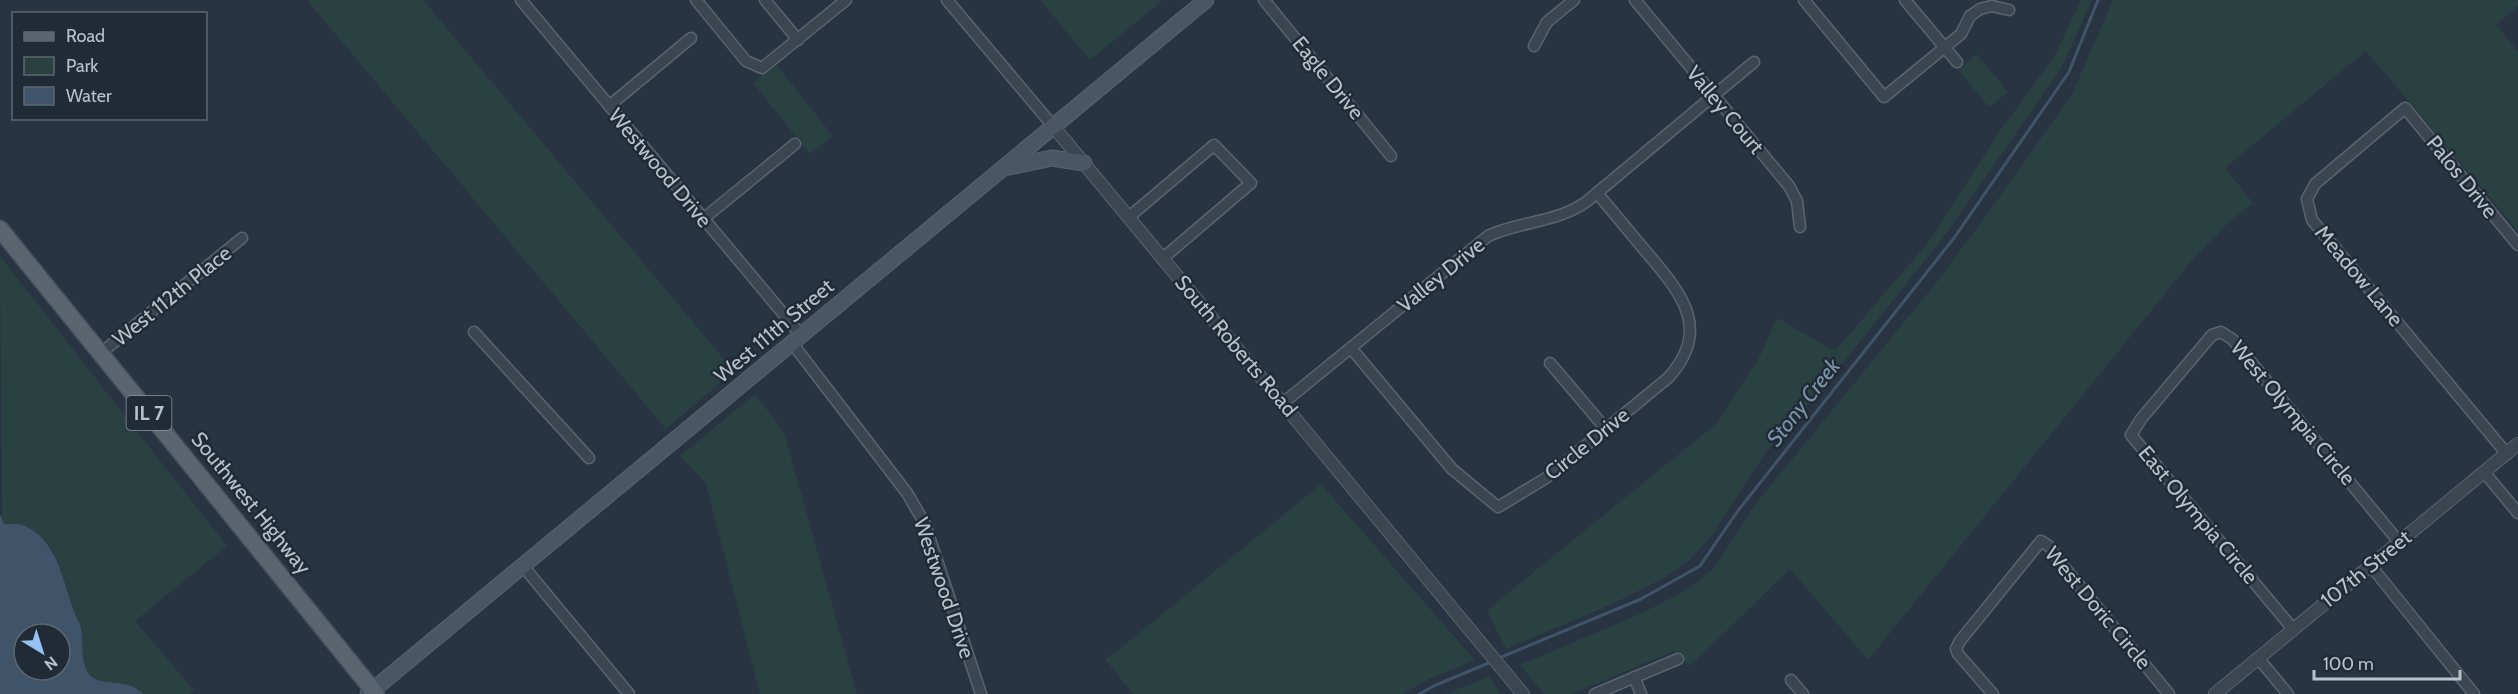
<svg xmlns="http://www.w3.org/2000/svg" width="2518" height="694" viewBox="0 0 2518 694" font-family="Cabin,sans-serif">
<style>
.green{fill:#2a4142}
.water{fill:#3f5369;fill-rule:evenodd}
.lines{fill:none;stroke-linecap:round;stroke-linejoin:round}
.stream{stroke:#3f5369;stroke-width:3}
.minor-casing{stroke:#5a646e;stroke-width:13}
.tertiary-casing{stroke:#5a646e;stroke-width:14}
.secondary-casing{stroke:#5a646e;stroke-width:17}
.primary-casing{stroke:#464f5a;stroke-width:19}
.minor{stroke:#3c4651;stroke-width:10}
.tertiary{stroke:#3c4651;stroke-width:12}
.secondary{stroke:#4a5663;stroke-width:15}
.primary{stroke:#5a6570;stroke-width:16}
.labels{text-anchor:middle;stroke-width:5;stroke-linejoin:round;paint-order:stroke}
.shield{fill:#202b36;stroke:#8b949e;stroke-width:1.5}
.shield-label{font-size:20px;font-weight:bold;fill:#b9c1cb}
.street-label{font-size:21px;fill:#b9c1cb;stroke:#202b36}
.water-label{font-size:22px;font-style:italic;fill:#7b94ac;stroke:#202b36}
</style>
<rect width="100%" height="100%" fill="#283441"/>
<g class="green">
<path d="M307,0H423L734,371L666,429Z"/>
<path d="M1040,0H1163L1090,60Z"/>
<path d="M2081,0H2092L2061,69L1943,238L1830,379L1764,455L1713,534L1687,563L1664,578L1610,605L1506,649L1487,610L1717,423L1760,356L1777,318L1835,351L1927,244L2002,128L2055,55Z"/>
<path d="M2113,0H2518V6L2496,25L2518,51V231L2366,51L2225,168L2253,203L2229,222L2194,258L1868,660L1790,569L1690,666L1674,651L1572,694H1544L1520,665L1642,613L1685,591L1713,569L1753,507L1936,283L1996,202L2072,94Z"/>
<path d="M1977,54L2008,92L1989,107L1958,70Z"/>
<path d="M776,64L833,136L810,154L753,83Z"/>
<path d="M0,256L227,546L135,621L194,690L190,694H143C128,676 96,689 87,671C80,657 84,639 80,624C63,593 63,543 27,527C20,524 11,525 4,524L2,520Z"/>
<path d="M755,394L784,432L857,694H760L706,484L680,456Z"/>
<path d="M1321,484L1475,660L1429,679L1402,694H1133L1105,659L1127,643Z"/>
<path d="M1489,677L1501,694H1444Z"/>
</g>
<path class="water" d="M0,514L4,524C11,525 16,523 22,525C62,539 63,592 80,624C84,639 80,657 87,671C96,689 128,676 143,694H0ZM24,634H60V670H24Z"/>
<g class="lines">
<g class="stream">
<path d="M1499,658L1641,599L1700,566L1737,512L1954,238L2069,72L2098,0"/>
<path d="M1419,694L1436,685L1491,662"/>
</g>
<defs>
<g id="minor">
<path d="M521,0L801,335"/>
<path d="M696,0L746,61L762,68L846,0"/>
<path d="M765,0L798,40"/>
<path d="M947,0L1053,126"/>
<path d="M1264,0L1391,156"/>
<path d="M1635,0L1789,186L1797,201L1800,227"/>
<path d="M1804,0L1884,97L1961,34L1970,16L1980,9L1992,6L2009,10"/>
<path d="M1905,0L1957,62"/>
<path d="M1534,46L1547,22L1574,0"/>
<path d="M609,106L691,38"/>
<path d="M1129,217L1214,145L1251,183L1162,259"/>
<path d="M703,219L795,144"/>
<path d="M474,332L589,458"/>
<path d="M792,343L907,493L925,524L981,694"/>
<path d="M1351,348L1452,469L1498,507L1546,478L1668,378C1712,330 1682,294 1648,254C1631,234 1614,213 1597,193"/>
<path d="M101,353L242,238"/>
<path d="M1550,363L1606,429"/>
<path d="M1283,403L1488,236C1520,221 1556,223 1586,202L1754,62"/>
<path d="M2507,454L2312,220L2307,199L2315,184L2405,108L2518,245"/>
<path d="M2484,472L2518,513"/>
<path d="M523,566L629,694"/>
<path d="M2371,566L2474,694"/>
<path d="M2293,629L2131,435L2141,419L2212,335L2221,332L2232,339L2399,542"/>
<path d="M2258,658L2288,694"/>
<path d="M1634,677L1641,694"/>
<path d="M1791,680L1803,694"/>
<path d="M1595,694L1678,659"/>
<path d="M1993,694L1958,654L1956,649L1960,641L2041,541L2050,547L2059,561L2169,694"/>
</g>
<g id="tertiary">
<path d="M1053,126L1523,694"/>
<path d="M2215,694L2518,444"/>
</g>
<g id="secondary">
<path d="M1004,168L1052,158L1084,163"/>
<path d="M368,694L1206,0"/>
</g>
<path id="primary" d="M0,229L376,694"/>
</defs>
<use href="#minor" class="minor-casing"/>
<use href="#tertiary" class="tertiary-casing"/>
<use href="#secondary" class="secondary-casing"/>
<use href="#primary" class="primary-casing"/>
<use href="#minor" class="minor"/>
<use href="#tertiary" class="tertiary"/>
<use href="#secondary" class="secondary"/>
<use href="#primary" class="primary"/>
</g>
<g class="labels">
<rect class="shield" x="126.5" y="396" width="45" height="34" rx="4.5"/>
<g class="shield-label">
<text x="149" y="420">IL 7</text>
</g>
<g class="street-label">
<text transform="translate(1328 78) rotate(51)" y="7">Eagle Drive</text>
<text transform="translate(1725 110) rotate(50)" y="7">Valley Court</text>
<text transform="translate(660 168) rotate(50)" y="7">Westwood Drive</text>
<text transform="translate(2462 177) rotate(51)" y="7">Palos Drive</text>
<text transform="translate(1441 275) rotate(-39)" y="7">Valley Drive</text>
<text transform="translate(2359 276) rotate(50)" y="7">Meadow Lane</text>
<text transform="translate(172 296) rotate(-39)" y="7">West 112th Place</text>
<text transform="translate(774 331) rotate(-40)" y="7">West 111th Street</text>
<text transform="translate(1236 346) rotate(50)" y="7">South Roberts Road</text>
<text transform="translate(2293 413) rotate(50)" y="7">West Olympia Circle</text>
<text transform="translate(1587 444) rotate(-39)" y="7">Circle Drive</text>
<text transform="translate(251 503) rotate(51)" y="7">Southwest Highway</text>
<text transform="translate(2198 515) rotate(50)" y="7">East Olympia Circle</text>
<text transform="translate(2366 569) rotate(-39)" y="7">107th Street</text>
<text transform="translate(944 588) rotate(71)" y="7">Westwood Drive</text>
<text transform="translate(2098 608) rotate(50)" y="7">West Doric Circle</text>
</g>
<g class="water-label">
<text transform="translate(1803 402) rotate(-52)" y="8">Stony Creek</text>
</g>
</g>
<rect x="12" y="12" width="195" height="108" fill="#202b36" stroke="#5d6772" stroke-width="1.5"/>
<rect x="24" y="32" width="30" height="9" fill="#5a6570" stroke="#5d6772" stroke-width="1.5"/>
<text x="66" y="42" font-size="18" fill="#b9c1cb">Road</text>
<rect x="24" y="57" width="30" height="18" fill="#2a4142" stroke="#5d6772" stroke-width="1.5"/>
<text x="66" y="72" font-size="18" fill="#b9c1cb">Park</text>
<rect x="24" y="87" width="30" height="18" fill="#3f5369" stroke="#5d6772" stroke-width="1.5"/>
<text x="66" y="102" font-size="18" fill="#b9c1cb">Water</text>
<g transform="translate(42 652) rotate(142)"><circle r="28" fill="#202b36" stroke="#5d6772" stroke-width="1.5"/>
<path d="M0-4.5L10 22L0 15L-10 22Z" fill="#95c1f3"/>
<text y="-9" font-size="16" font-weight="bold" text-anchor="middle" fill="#b9c1cb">N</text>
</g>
<path d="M2314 670v9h146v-9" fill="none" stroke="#b9c1cb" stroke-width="3"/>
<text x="2323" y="670" font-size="18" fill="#b9c1cb" stroke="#202b36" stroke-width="4.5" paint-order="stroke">100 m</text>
</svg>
